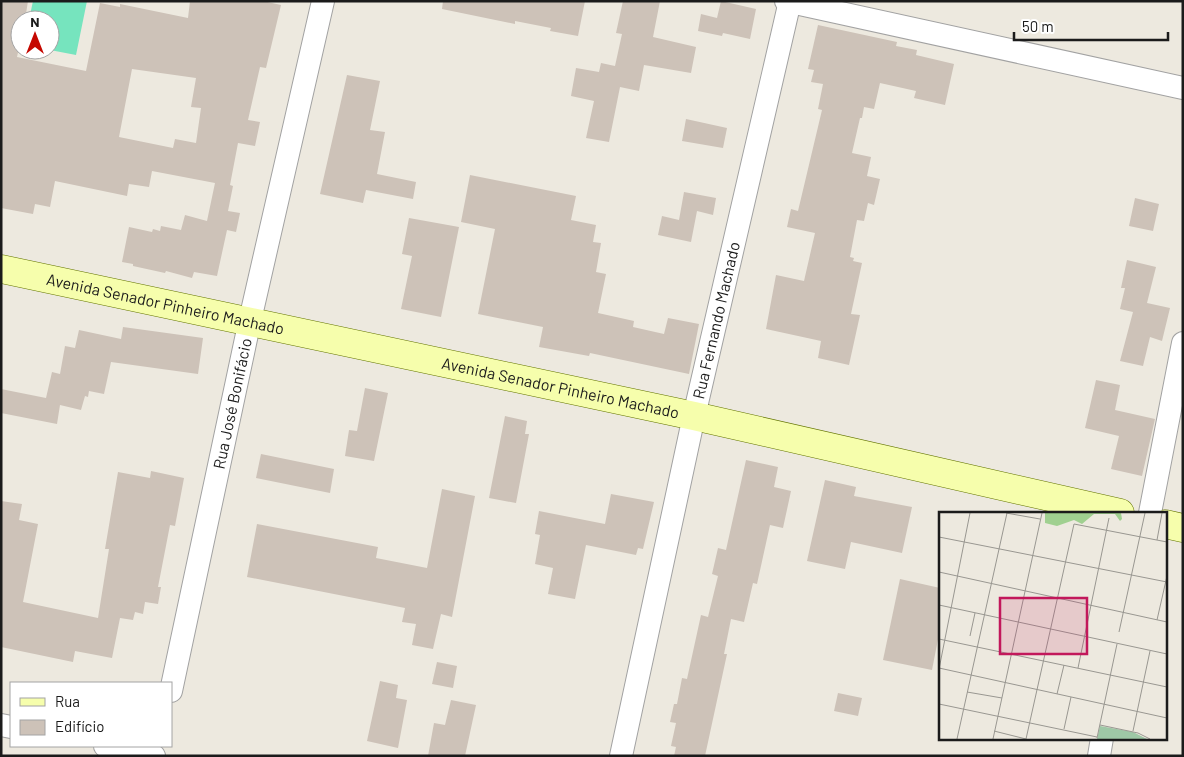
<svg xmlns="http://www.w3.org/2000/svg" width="1184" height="757" viewBox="0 0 1184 757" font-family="Barlow,sans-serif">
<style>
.pitch{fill:#76e4be}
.building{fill:#cdc2b8;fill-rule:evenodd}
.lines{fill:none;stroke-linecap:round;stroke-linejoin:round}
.street-casing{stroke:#a2a2a2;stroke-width:24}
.secondary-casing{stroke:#627300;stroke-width:29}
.street{stroke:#fff;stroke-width:22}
.secondary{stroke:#f6feac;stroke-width:28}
.labels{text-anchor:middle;stroke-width:4;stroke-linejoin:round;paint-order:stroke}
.street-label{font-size:16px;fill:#1b1b1b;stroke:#fff}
.inset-road{fill:none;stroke:#999791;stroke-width:1}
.view{fill:#c2185b;fill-opacity:0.15;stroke:#c2185b;stroke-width:2.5}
.inset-edge{fill:none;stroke:#1b1b1b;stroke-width:2.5}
</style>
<rect width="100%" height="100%" fill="#ede9df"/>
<path class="pitch" d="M33,1H87L76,55L50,50V20H29Z"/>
<g class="building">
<path d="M1,1H28L25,20H20V43L17,57L86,71L100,3L120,7V4L188,18L190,1H263L281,5L266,68L260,67L248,120L260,122L255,146L238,143L230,185L233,186L228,211L240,213L236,232L227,230L217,276L194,272L192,278L166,271L165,273L133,266V264L122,262L129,227L152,232L153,229L160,231L161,226L181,230L185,215L207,221L215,183L152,171L149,187L129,184L127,196L55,181L50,207L35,204L33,214L1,208ZM132,69L196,78L191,107L201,108L196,143L175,139L173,148L119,137Z"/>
<path d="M443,1H585L578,36L550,31L551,28L515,21V24L442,9Z"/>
<path d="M623,1H660L653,37L696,47L691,73L644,65L639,91L620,87L609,142L586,138L594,101L571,96L576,68L599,72L601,63L615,66L622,34L616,33Z"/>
<path d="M721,1L756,9L750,39L723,33L722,36L698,31L701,14L717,18Z"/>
<path d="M818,25L897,42L896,46L917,50L916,55L954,64L945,105L914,98L916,91L880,83L874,109L864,107L862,118H860L852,153L871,157L867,176L880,179L874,205L868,203L864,221L857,220L850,257L854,258L853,261L862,263L851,314L860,315L849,365L818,358L821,341L766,329L776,275L804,281L815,233L787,227L791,209L798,211L822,110L818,109L823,84L811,82L814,70L808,69Z"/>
<path d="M347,75L380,81L370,130L385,132L377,174L416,182L413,199L366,190L363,203L320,194Z"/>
<path d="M686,119L727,128L723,148L682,141Z"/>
<path d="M470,175L576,196L571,220L596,225L593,242L601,243L596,272L606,274L598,313L634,321L633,327L664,334L668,318L699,324L689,374L590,353L589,356L539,347L543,327L478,314L495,229L461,222Z"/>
<path d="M684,192L716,198L713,215L697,211L691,242L658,235L662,216L679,220Z"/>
<path d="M1135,198L1159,204L1153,231L1129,226Z"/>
<path d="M409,218L459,227L441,317L401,309L412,256L402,254Z"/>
<path d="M1127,260L1156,267L1147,303L1170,308L1162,341L1150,337L1143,366L1120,361L1133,312L1120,309L1125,288H1121Z"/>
<path d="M123,327L203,338L198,374L111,362L104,394L89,391L88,397L85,396L81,410L60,405L57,424L1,413V389L46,398L52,372L60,374L65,346L75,348L79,330L121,339Z"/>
<path d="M1096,380L1120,385L1115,410L1155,419L1142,476L1111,469L1119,436L1085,428Z"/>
<path d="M365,388L388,393L374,461L345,456L349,430L357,431Z"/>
<path d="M505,416L527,421L525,434H529L516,503L489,498Z"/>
<path d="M261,454L334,469L330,493L256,478Z"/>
<path d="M746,460L778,467L774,487L791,491L783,528L770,525L757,584L753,583L744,622L731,619L724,654H727L705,756H674L676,747L671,746L676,723L670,722L674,704H677L682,678L687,679L701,615L708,617L718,576L712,574L718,548L726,550Z"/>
<path d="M151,471L184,478L175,526L170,525L158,587H161L158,604L145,602L143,614L135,612L133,620L120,618L112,658L75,651L73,662L1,647V501L22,504L19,520L38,524L23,602L98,618L109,549H105L118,472L150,478Z"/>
<path d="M825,480L856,487L854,496L912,507L902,553L851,542L845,569L807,561Z"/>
<path d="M442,489L475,496L452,617L441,614L433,649L412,645L416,624L402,622L405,608L247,577L257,524L378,547L376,558L427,568Z"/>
<path d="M611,494L654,502L643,549L638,548L636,555L586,545L575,599L548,594L553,568L535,564L540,535L535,534L539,511L605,524Z"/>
<path d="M900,579L940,588V629L932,670L883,660Z"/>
<path d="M437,662L457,666L453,688L432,684Z"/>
<path d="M380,681L398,685L396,698L407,700L398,748L367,741Z"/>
<path d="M838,693L862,698L858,716L834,711Z"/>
<path d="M451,700L476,705L465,756H428L434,723L445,725Z"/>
</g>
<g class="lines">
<defs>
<g id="street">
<path d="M786,1L1183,88"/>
<path d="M1150,513L1183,343"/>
<path id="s1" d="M171,691L250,320L323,1"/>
<path d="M1,725L11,727"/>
<path d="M105,746L154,756"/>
<path id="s2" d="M621,756L694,416L790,1"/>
<path d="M1099,756L1102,738"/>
</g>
<g id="secondary">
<path id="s3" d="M1,269L694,416L1120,513"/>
<path d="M1165,524L1183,528"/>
</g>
</defs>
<use href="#street" class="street-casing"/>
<use href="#secondary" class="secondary-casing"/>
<use href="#street" class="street"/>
<use href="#secondary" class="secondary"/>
</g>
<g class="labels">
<g class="street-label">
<text dy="6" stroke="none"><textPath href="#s3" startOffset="168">Avenida Senador Pinheiro Machado</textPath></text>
<text dy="6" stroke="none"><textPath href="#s2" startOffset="446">Rua Fernando Machado</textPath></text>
<text dy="6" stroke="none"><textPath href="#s3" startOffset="572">Avenida Senador Pinheiro Machado</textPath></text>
<text dy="6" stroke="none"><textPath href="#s1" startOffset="294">Rua José Bonifácio</textPath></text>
</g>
</g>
<g transform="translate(939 512)">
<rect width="228" height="228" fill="#ede9df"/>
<path d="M106,1H182L183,7L181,9L176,2H155L143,12L135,8L118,14L106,11Z" fill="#a0d090"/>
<path d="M161,214L194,220L208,227H158Z" fill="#9ec8a6"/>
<path class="inset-road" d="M67,1L101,7M0,25L228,70M218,28L223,1M0,60L228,110M0,93L228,142M218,108L228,64M180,120L206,1M31,124L36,101M0,127L228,175M0,156L228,206M139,156L170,6M0,157L31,1M28,180L63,186M118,182L125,153M0,192L158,225M161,213L199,221L211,227M125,217L132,185M55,219L87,227M194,219L211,139M158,226L178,132M18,227L68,1M54,227L103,1M87,227L135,12L228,30"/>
<path class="view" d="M61,86H148V142H61Z"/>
<rect width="228" height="228" class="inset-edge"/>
</g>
<rect width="1184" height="757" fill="none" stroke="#1b1b1b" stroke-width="5"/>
<rect x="10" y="682" width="162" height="65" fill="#ffffff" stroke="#a4a4a4"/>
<rect x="20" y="698" width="25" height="8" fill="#f6feac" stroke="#a4a4a4"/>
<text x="55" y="707" font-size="15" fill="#1b1b1b">Rua</text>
<rect x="20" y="720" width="25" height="15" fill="#cdc2b8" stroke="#a4a4a4"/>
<text x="55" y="732" font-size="15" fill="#1b1b1b">Edifício</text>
<g transform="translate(35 35)"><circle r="24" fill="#ffffff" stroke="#a4a4a4"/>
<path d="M0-4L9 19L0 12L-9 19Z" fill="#c50800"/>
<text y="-8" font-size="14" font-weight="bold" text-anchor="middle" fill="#1b1b1b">N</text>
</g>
<path d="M1014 32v8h154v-8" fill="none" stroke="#1b1b1b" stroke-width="2.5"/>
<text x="1022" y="32" font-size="15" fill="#1b1b1b" stroke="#ffffff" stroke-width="4" paint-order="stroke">50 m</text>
</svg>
